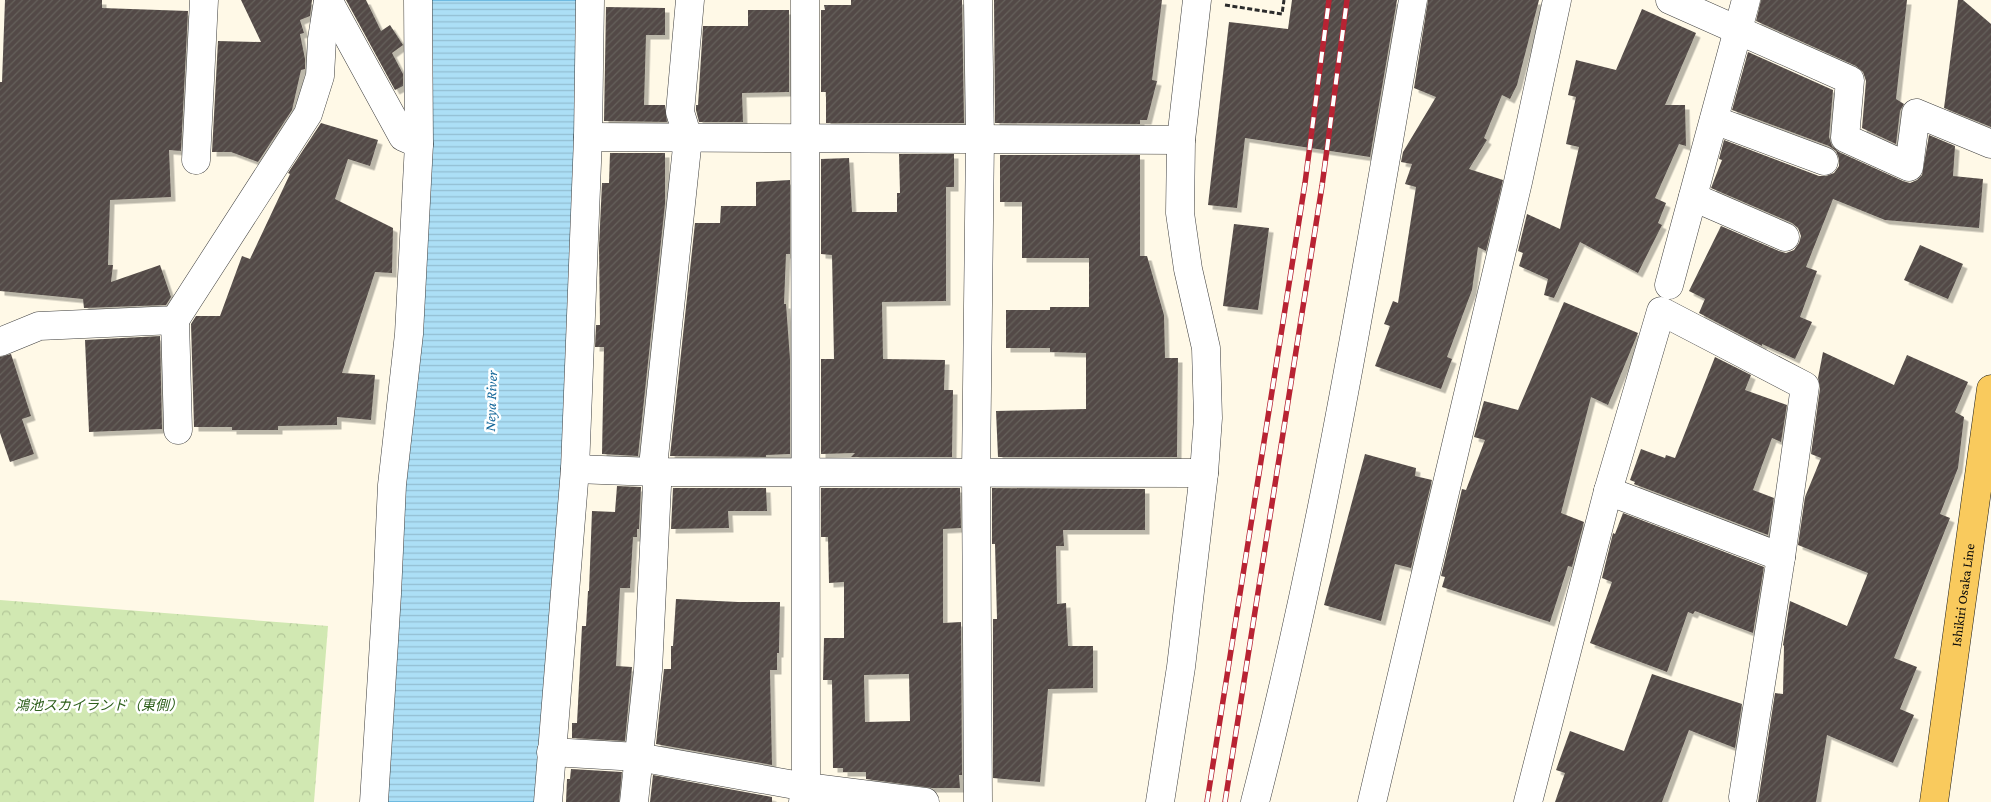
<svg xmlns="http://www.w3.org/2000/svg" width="1991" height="802" viewBox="0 0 1991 802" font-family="'Crimson Pro','Noto Sans JP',serif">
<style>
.park{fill:url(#park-crowns)}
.water{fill:url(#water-rules);stroke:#3398cd}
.building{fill:url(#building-hatch);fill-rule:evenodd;filter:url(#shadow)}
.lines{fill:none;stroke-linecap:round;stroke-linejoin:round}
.minor-casing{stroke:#3d3d3d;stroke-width:29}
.major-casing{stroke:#1b1b1b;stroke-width:29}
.path{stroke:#2c2c2c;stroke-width:3;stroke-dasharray:5 2.5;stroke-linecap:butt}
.minor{stroke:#fff;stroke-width:28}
.major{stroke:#f9ca5d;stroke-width:28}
.rail-casing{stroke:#b82333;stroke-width:5.5}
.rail{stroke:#fff;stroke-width:4;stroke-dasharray:11;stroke-linecap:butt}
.labels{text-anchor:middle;stroke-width:5;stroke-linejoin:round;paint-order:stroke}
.street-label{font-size:14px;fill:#0a0a0a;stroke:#fff}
.park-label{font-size:14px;font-style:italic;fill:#2e601c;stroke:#fff}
.water-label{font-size:15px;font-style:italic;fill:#15689a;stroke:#fff}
</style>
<defs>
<pattern id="park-crowns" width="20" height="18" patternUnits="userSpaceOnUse" patternTransform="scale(1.25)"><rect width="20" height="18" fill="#d1e8b2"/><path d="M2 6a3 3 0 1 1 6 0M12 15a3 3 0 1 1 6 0" fill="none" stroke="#b2c698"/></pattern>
<pattern id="water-rules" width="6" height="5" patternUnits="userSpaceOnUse" patternTransform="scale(1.25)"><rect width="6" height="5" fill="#acdff6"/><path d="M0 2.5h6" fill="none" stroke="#93bed2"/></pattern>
<pattern id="building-hatch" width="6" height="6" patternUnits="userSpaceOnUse" patternTransform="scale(1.25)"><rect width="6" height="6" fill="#524a46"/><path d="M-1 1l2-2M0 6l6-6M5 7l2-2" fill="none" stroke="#66605c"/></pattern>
<filter id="shadow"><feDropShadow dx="4.5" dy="4.5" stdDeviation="0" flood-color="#0004"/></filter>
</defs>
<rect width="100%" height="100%" fill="#fff9e7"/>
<path class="park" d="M0,600L328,626L314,802H0Z"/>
<path class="water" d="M430,0H581L566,404L541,802H385Z"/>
<g class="building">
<path d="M5,0H102V8L188,11L181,151L169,150L171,197L110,200L108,265H113L111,282L160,265L171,297L166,305L84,308L83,299L0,291V82H2Z"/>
<path d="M241,0H312L310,16L300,20L304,33L300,34L305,59V69L301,70L292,110L258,162L231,152H212L218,41L261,42Z"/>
<path d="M346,0H366L381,31L390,25L403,45L392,53L403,74V86L395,90Z"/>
<path d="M851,0H962L964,123H826V92H821V10H825L824,5H851Z"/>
<path d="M994,0H1162L1152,80L1157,81L1147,120H1140V124L995,123Z"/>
<path d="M1292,0H1397L1370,157L1245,138L1237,208L1208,205L1229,22L1288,29Z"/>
<path d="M1428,0H1539L1517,85L1510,99L1502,95L1484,138L1487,140L1469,169L1503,180L1486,251L1478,247L1472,290L1447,357L1452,359L1441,389L1375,366L1390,326L1384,324L1393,301L1398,303L1416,187L1405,184L1412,164L1401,162L1403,152L1436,97L1414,88Z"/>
<path d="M1761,0H1907L1896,99L1904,104L1900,111L1896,144L1862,128L1866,81L1863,72L1856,66L1756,21Z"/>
<path d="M1958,0H1963L1991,24V127L1944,108Z"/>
<path d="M606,7L665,8V35H646L644,105H665L667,122L604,121Z"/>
<path d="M1642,9L1696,33L1665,105H1685L1686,146L1679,144L1655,198L1666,203L1658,223L1662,225L1638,273L1580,242L1554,298L1544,295L1548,279L1519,266L1523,253L1518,251L1527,214L1560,229L1579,147L1566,144L1576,97L1568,95L1576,60L1616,70Z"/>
<path d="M748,10H789V92L742,93L743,122H699L696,110V105H698L703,26H748Z"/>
<path d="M1748,52L1833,90L1829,137L1832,146L1839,152L1903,181L1910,183L1917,180L1922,175L1929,135L1955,146L1953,176L1983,179L1979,228L1885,220L1833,199L1806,267L1817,271L1800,317L1812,322L1795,359L1762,344V346L1699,313L1705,299L1689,291L1721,226L1779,251L1786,253L1794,250L1799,243L1801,236L1798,228L1792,223L1711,188L1722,160L1719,159L1724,140L1819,176H1826L1834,173L1839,166V159L1836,151L1829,146L1732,110Z"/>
<path d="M321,123L378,140L370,166L348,159L335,199L393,228L392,273L375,272L342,373L375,375L371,420L337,417V425L278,426V430H232V427H194L191,324L196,316H220L242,256L250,259L290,174L288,173Z"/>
<path d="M610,153H665V204L638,456L602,454L604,347H595L596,325H600L599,246L602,183H609Z"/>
<path d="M899,154H954V187H946V301L882,302L883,359L945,360L944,390H953L952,457H851L855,453L821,454V359H834L832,255L821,254V159L849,158L852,212H897V193H900Z"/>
<path d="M1000,155H1140V256H1147L1164,315L1165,358H1178L1177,457H998L996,411L1086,409V353L1050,352V348H1006V310H1050V307H1089V258H1022V202H1000Z"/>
<path d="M790,180V254H786L784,304H786L790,359V454L766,455V457L670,456L695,223H720L721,206H756V182Z"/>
<path d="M1234,224L1269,228L1258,310L1223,306Z"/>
<path d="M1920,245L1963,264L1948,299L1904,280Z"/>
<path d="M1564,302L1638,333L1608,405L1591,397L1561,513L1584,522L1572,567L1568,566L1550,622L1442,587L1445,577L1441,576L1462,489L1466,490L1485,440L1474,437L1484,401L1518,410Z"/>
<path d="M160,336L162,429L89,432L85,340Z"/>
<path d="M1823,352L1894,385L1907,355L1968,382L1955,412L1964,417L1958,468L1940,514L1950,518L1894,658L1917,667L1900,709L1914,715L1893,763L1827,735L1816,802H1758L1775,693L1783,694L1784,646L1783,645L1790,601L1847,626L1868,573L1798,545L1805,497L1821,458L1811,454L1820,388L1818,378Z"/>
<path d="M11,354L31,416L22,419L34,454L10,462L0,433V357Z"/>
<path d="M1715,357L1751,375L1745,390L1787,405L1781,442L1772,438L1753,490L1774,498L1768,535L1634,484L1635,482L1630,480L1641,449L1665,458L1666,455L1675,458Z"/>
<path d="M1365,454L1416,468L1415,476L1432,480L1411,568L1395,564L1381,621L1324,605Z"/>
<path d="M617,486L641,487L639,529H637V537H633L630,588H620L616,666L632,667L625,741L572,738V723H577L582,626H586L588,591H589L592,511L615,512Z"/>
<path d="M673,488H766L767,511H728L729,528L671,529Z"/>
<path d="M821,488H960L961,528L943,529V623L961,622L962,775H959L960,788H932L866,779V772H843V768H833L832,680H823L824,638H844V582L829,583L828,537H821ZM909,674L910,721L865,722L864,675Z"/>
<path d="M992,488L1145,489V530H1063L1064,546H1056L1057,604L1066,603L1068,646H1093V688L1048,689L1040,782L993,778V619H997L995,544H992Z"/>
<path d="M1623,513L1764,567L1753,633L1695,611L1693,614L1688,612L1667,672L1590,643L1612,582L1602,578L1613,533L1615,534Z"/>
<path d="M676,599L738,602H780L779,653H777V670H770L772,765L656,744L664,669H671V646H673Z"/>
<path d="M1652,674L1742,704L1735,748L1689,730L1662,802H1555L1565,773L1556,770L1570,731L1624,751Z"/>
<path d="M571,769L622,772L619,802H566L567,779H570Z"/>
<path d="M653,775L772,797V802H650Z"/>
</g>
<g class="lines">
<defs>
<g id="minor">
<path d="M328,0L403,137L419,144"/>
<path d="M1670,0L1850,80L1845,138L1909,167L1916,113L1991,144"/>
<path d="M1714,120L1824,161"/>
<path d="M588,137L1181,140"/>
<path d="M196,160L204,0"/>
<path d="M1693,197L1785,237"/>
<path d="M1669,285L1746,0"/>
<path d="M175,320L178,430"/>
<path d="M0,342L39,326L175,320L308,114L320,76L322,39L328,1"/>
<path d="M575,469L655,472L1204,473"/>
<path d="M1608,491L1781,557"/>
<path d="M551,752L638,757L806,787L925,802"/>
<path d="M374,802L387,594L392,485L409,334L419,144L418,0"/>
<path d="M548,802L575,469L588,137L590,0"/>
<path d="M634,802L648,670L657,486L654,457L688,138L680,112L690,0"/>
<path d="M803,802L806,787L805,0"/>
<path d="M978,802L976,472L980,139L978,0"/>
<path d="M1160,802L1181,667L1204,473L1208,418L1206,348L1188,269L1180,213L1181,140L1197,0"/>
<path d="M1255,802C1323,538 1367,268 1413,0"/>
<path d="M1372,802L1518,182L1557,0"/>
<path d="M1528,802L1608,491L1661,311L1805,386L1781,557L1743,797"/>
</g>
<g id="major">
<path id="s1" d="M1934,802L1991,389"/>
</g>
</defs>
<use href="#minor" class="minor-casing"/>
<use href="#major" class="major-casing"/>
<path class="path" d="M1225,5L1282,14L1284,0"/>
<use href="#minor" class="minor"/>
<use href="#major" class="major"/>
<defs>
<g id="rail">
<path d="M1207,802L1305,183L1329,0"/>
<path d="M1225,802L1322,186L1347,0"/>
</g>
</defs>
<use href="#rail" class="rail-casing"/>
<use href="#rail" class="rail"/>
</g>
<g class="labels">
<g class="street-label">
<text dy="5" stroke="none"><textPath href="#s1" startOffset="209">Ishikiri Osaka Line</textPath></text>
</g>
<g class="park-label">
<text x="99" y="710">鴻池スカイランド（東側）</text>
</g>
<g class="water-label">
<text transform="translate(491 401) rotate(-88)" y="5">Neya River</text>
</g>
</g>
</svg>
